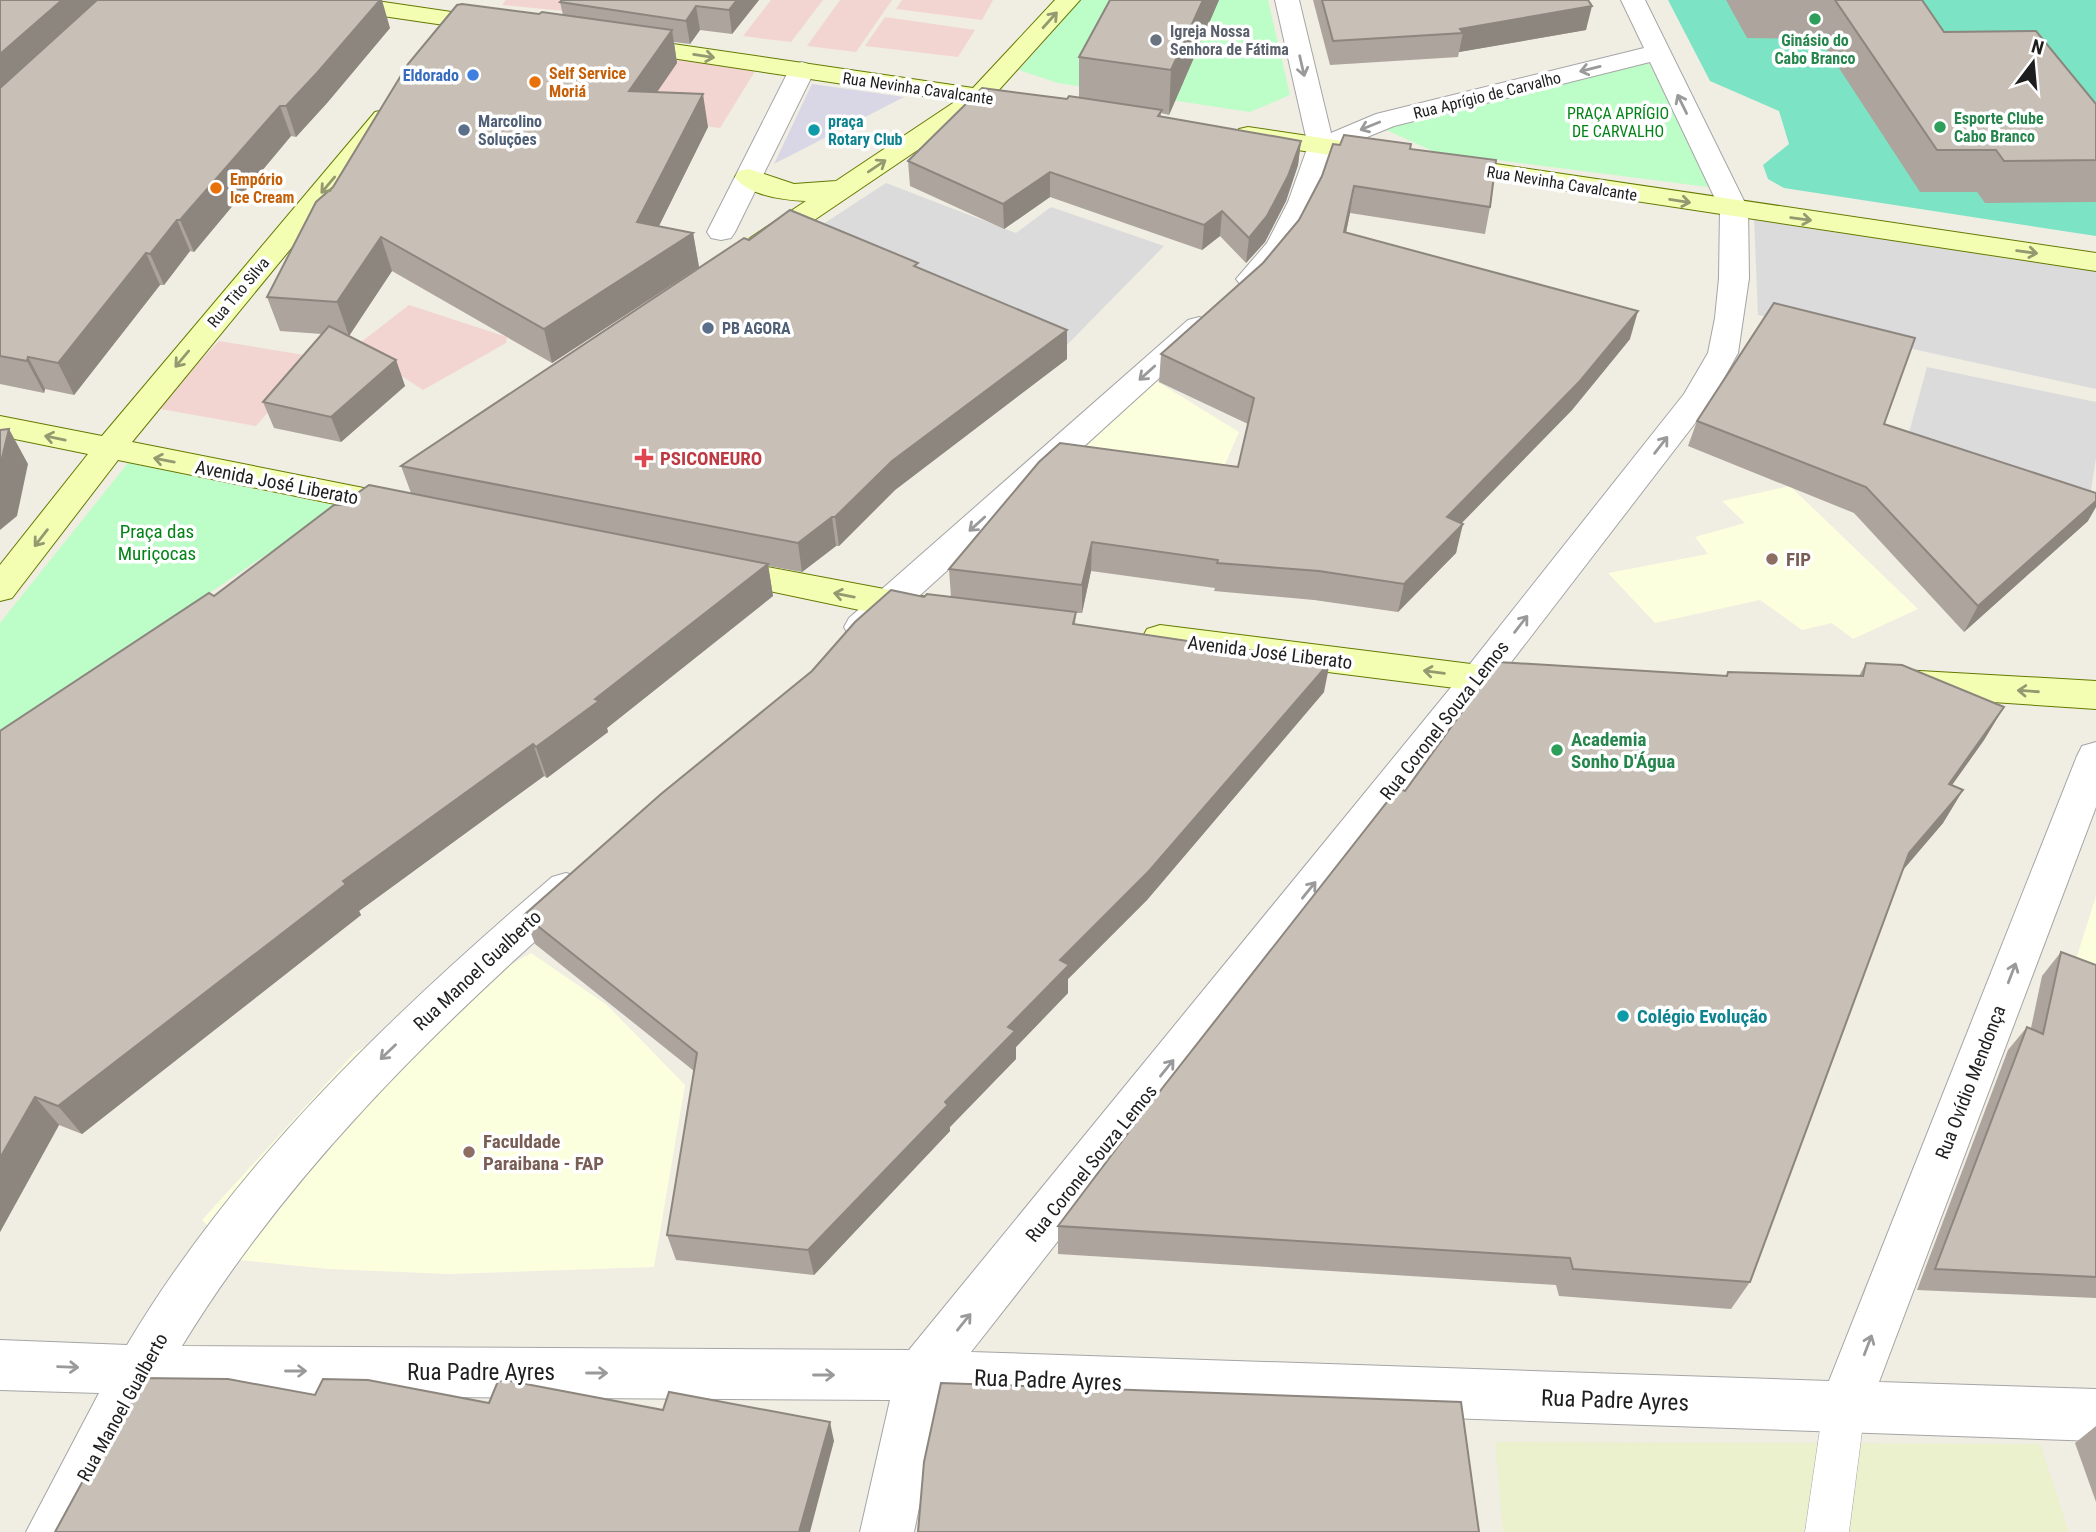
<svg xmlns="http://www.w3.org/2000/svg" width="2096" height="1532" viewBox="0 0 2096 1532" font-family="'Roboto Condensed',sans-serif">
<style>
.residential{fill:#dcdbdb}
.commercial{fill:#f2d5d1}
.education{fill:#fcffdd}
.farmland{fill:#ebf0cd}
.park{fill:#bdfdc7}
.pitch{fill:#7ce4c4}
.plaza{fill:#d9d7e6}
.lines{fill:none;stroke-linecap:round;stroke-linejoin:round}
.lane-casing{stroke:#a5a5a5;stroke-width:1}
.street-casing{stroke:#a5a5a5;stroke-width:2}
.secondary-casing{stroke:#647a00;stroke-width:2}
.lane{fill:#fff;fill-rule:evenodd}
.street{fill:#fff;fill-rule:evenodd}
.secondary{fill:#f4feb3;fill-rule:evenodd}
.wall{fill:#aca49d}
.shaded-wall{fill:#8c867f}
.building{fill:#c8bfb6;stroke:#8c867f;stroke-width:2}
.oneway{stroke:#949970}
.oneway2{stroke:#9a9a9a}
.leisure-dot{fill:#2e9e5b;stroke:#fff;stroke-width:2.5}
.worship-dot{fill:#6b7280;stroke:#fff;stroke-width:2.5}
.shop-dot{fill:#3f7fe0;stroke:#fff;stroke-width:2.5}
.food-dot{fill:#e8710a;stroke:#fff;stroke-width:2.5}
.service-dot{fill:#5c6f8a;stroke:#fff;stroke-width:2.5}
.culture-dot{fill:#0f9aa8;stroke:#fff;stroke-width:2.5}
.health-dot{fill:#e0444e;stroke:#fff;stroke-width:2.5}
.education-dot{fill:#8d6e63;stroke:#fff;stroke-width:2.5}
.labels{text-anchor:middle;stroke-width:7;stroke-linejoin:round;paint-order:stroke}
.far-worship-label{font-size:16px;font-weight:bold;fill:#5b616d;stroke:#fff;text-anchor:start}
.far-leisure-label{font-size:16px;font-weight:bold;fill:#27864d;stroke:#fff}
.far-food-label{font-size:16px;font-weight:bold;fill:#c56008;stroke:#fff;text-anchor:start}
.far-shop-label{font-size:16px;font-weight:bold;fill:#366cbe;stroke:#fff;text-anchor:end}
.far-street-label{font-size:16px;fill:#1e1e1e;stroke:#fff}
.far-park-label{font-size:16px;fill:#048418;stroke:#fff}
.far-service-label{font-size:16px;font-weight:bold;fill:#4e5e75;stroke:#fff;text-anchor:start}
.far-culture-label{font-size:16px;font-weight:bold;fill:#0d838f;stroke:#fff;text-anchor:start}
.health-label{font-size:19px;font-weight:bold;fill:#be3a42;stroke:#fff;text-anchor:start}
.street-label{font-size:19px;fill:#1e1e1e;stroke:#fff}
.park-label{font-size:19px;fill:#048418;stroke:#fff}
.education-label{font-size:19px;font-weight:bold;fill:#785e54;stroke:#fff;text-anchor:start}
.leisure-label{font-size:19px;font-weight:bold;fill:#27864d;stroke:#fff;text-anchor:start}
.culture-label{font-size:19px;font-weight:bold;fill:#0d838f;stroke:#fff;text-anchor:start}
.near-street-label{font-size:23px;fill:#1e1e1e;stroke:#fff}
</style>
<rect width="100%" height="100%" fill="#f0ede3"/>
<g class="residential">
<path d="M886,183L1016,233L1051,207L1164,246L1065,347L814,230Z"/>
<path d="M1754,217L2096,271V389L1758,315Z"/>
<path d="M1927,367L2096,402V458L2088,509L1904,451Z"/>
</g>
<g class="commercial">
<path d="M506,0H574L563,11L502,5Z"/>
<path d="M771,0H823L791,42L743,36Z"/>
<path d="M840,0H892L856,52L807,46Z"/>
<path d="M902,0H993L982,20L896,9Z"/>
<path d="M885,17L975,30L958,57L865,46Z"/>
<path d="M676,56L757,68L720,128L636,117Z"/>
<path d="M409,305L507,337L506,343L423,390L356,346Z"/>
<path d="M219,341L316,357L256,426L155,408Z"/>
</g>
<g class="education">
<path d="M1153,379L1239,432L1214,490L1072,461Z"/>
<path d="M1790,486L1918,609L1853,639L1832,623L1802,630L1760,600L1655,623L1608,573L1708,554L1695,537L1745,523L1722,501Z"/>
<path d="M2096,896V981L2072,972Z"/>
<path d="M531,953L607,1005L685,1085L654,1267L449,1274L329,1269L240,1260L202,1220L355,1052Z"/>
</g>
<path class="farmland" d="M1495,1442L2040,1444L2069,1532H1503Z"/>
<g class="park">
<path d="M1081,0H1268L1290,95L1250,112L1058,83L1019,70Z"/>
<path d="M1647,60L1716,188L1435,152L1382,128Z"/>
<path d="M128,463L338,506L0,735V623Z"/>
</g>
<path class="pitch" d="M1668,0H2096V236L1784,188L1768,179L1763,165L1789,144L1779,111L1710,81Z"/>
<path class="plaza" d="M812,84L904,97L774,164Z"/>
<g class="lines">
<defs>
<path id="lane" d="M1844,1387L1859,1393L1865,1408L1849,1532H1805L1823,1408L1829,1393Z"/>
<g id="street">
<path d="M1275,0H1299L1331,133L1376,114L1644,48L1621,0H1645L1748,209L1749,278L1738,353L1709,405L1492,687L971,1352L1829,1381L2077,756L2082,746L2096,742V807L1879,1382L2096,1389V1441L941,1400L914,1532H860L890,1400L153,1395L82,1532H26L99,1393L0,1390V1340L127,1345C236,1162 391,1015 552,877L566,873L580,877L586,889L580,901C431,1033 287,1174 182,1346L909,1350L1466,669L1684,394L1708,353L1715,318L1719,278L1720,209L1650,62L1394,126L1333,151L1316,202L1294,246L1261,285L1251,288L1241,285L1236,279L1267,243L1288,202L1308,146Z"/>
<path d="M802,62L811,65L815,70L735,232L731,238L721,240L711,238L707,232L789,70L793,65Z"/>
<path d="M1199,317L1210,320L1214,326L1210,332L875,636L862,640L849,636L844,627L849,618L1188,320Z"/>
</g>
<g id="secondary">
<path d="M309,0H370L499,19L508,21L511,26L508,31L499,33L321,7L313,5Z"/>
<path d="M1055,0H1080L997,92L1035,99L1039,104L1035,109L1026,112L984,105L770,250L760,253L750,250L746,244L750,238L806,201C785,200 748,196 735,177L739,171L749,169L794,184L836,181L956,101L625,51L616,49L613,44L616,39L625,37L973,88Z"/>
<path d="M384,110L393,112L397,118L393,124L132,442L404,496L416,499L421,507L416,515L404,518L118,460L12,598L0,601V565L88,454L0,436V416L102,436L375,112Z"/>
<path d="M1248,127L1382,147L1391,149L1395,155L1391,161L1382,163L1239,141L1235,135L1239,129Z"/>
<path d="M1442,156L2096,253V271L1432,170L1429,164L1432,158Z"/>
<path d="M720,558L943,600L948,609L943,618L930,621L888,616L708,578L703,570L708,562Z"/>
<path d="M1160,625L1479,665H1538L1551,669L1556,678L1551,687L1538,691H1479L1160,651L1147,647L1142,638L1147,629Z"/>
<path d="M1902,670L2096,681V709L1902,696L1889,692L1884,683L1889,674Z"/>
</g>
</defs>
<use href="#lane" class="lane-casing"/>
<use href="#street" class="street-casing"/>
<use href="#secondary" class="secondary-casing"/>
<use href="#lane" class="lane"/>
<use href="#street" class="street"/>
<use href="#secondary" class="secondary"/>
</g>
<g class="wall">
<path d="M0,0L390,28L327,103L296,137L291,136L194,252L190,251L164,285H160L74,395L45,389L44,393L0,384Z"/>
<path d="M759,0L732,34L700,30L690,44L674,42L677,63L657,92L708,127L659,226L693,233L699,267L552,363L392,271L349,336L396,360L405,386L341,442L274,428L263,402L322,334L280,331L267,297L333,187L539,14L563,15L560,2Z"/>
<path d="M1219,0L1169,115L1161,113V117L1301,141L1298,165L1286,201L1265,242L1246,263L1220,236L1202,250L1050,197L1004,229L910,186L908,161L1067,99L1079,97V57Z"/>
<path d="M1313,0H1588L1586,30L1459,52L1458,57L1330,65Z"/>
<path d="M1726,0H1922L1944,32L2096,104V202L1985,203L1977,192H1920L1820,39L1747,38Z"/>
<path d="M1340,145L1410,149L1490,207L1485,234L1350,213L1346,233L1630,339L1572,410L1461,524L1456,553L1398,612L1314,600L1214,591L1215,588L1091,571L1082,613H1076L1075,624L1324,692L1147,900L1068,979V993L1016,1047V1059L950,1127V1131L814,1275L676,1260L667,1235L694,1071L535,944L524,915L924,597H951L949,569L1238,467L1248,424L1159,382L1161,354L1263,263L1299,220Z"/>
<path d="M749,240L919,268L1067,359L895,490L839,546H836L802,572L768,566L773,596L607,728L608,732L547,778L544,776L359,911L361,915L82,1134L59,1125L0,1232V731L214,596L340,505L411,493L401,466Z"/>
<path d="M1697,421L1884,424L2088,521L1964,632L1854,513L1688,446Z"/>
<path d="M1866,663L2004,707L1984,740L1952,785L1963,790L1943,823L1903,870L1750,1282L1731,1309L1559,1296L1556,1285L1058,1254V1226L1405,791L1726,676L1728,672L1859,676Z"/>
<path d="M2061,952L2096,965V1298L1917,1290L2008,1050L2027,1027L2031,1028L2042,976Z"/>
<path d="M2096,1426V1502L2075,1443Z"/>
</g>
<g class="shaded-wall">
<path d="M62,0H107L0,96V54Z"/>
<path d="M380,0H382L390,28L327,103L296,137L286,106Z"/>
<path d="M737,0H759L732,34L729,10Z"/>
<path d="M1203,0H1219L1169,115L1171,70Z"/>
<path d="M696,6L700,30L690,44L686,21Z"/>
<path d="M1592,6L1586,30L1459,52L1463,33L1460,29Z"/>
<path d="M672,30L677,63L635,124L629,91Z"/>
<path d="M703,94L708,127L644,256L637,222Z"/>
<path d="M280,106L291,136L194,252L180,220Z"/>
<path d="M1301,141L1298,165L1286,201L1265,242L1246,263L1249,238Z"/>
<path d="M1050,172V197L1004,229L1003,204Z"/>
<path d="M1354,186L1350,213L1340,260L1344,232Z"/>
<path d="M1222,211L1220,236L1202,250L1204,225Z"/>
<path d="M177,220L190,251L164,285L150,254Z"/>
<path d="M693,233L699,267L552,363L544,329Z"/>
<path d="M381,237L392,271L349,336L337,302Z"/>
<path d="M146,253L160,285L74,395L58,363Z"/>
<path d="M1638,311L1630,339L1572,410L1440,545L1447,517Z"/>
<path d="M1067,330V359L895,490L839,546L835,517L892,461Z"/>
<path d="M28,357L45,389L44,393L27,361Z"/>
<path d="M396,360L405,386L341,442L331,417Z"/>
<path d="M9,429L28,464L17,516L0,530V466Z"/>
<path d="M2096,501V507L2088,521L1964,632L1978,606Z"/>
<path d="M832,517L836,546L802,572L798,543Z"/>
<path d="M1463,524L1456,553L1398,612L1404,584Z"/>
<path d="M1092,542L1091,571L1082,613V585Z"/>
<path d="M768,564L773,596L607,728L608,732L547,778L536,747L595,699Z"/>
<path d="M1330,662L1324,692L1147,900L1068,979V993L1016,1047V1059L950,1127V1131L814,1275L808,1250L945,1102L1008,1027L1060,960Z"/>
<path d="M2004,707L1984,740L1930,816L1949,784Z"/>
<path d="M533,744L544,776L359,911L361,915L82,1134L58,1106L343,881Z"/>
<path d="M1963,790L1943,823L1890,885L1909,853Z"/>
<path d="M35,1097L59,1125L0,1232V1158Z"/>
<path d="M830,1422L834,1441L810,1532H799Z"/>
</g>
<g class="building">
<path d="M0,0H62L0,54Z"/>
<path d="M97,0H380L317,73L286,106H280L180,220H177L150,254L146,253L58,363L28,357L27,361L0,356V88Z"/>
<path d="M562,0H737L729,10L696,6L686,21L560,2Z"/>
<path d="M1110,0H1203L1171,70L1079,57Z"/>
<path d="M1322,0H1588L1592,6L1460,29L1463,33L1333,41Z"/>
<path d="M1835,0H1922L1944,32L2036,31L2096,104V160L2004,161L1996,150H1937Z"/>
<path d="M462,4L539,14L542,12L672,30L629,91L703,94L637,222L693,233L544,329L381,237L337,302L267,297L316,202L333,187L408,64L457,5Z"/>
<path d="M982,88L1067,99L1069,96L1162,110L1158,116L1301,141L1288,176L1267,216L1249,238L1222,211L1204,225L1050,172L1003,204L908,161Z"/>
<path d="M1344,135L1411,144L1410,149L1496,160L1490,207L1354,186L1344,232L1638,311L1580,381L1447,517L1463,524L1404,584L1319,571L1217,563L1218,560L1092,542L1082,585L949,569L1039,462L1060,443L1238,467L1254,398L1161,354L1263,263L1299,220L1322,176L1333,144L1340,145Z"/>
<path d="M790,210L918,263L914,266L1067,330L892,461L835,517H832L798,543L401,466L732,246L744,238L749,240Z"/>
<path d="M1774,303L1915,338L1884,424L2096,493V501L1978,606L1866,487L1697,421Z"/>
<path d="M329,326L396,360L331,417L263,402Z"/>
<path d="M9,429L0,466V430Z"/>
<path d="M369,485L768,564L595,699L599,701L536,747L533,744L343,881L346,884L58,1106L35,1097L0,1158V731L209,593L214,596L334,505H340Z"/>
<path d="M891,590L924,597L927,594L1076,612L1073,624L1330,662L1149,871L1060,960L1069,965L1008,1027L1015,1031L945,1102L948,1105L808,1250L667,1235L697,1053L524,915L661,794L812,671L855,622Z"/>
<path d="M1498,662L1727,676L1728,672L1863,676L1866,663L1902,665L2004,707L1949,784L1963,790L1909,853L1750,1282L1573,1269L1570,1258L1058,1226L1153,1100L1398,788L1405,791Z"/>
<path d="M2061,952L2096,965V1277L1935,1269L2027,1027L2043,1034Z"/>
<path d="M139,1378L228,1379L315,1395L323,1379L368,1380L489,1403L498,1381H510L663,1410L669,1392L830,1422L799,1532H55Z"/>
<path d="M941,1383L1461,1402L1479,1532H918L924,1462Z"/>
</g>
<defs><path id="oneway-shaft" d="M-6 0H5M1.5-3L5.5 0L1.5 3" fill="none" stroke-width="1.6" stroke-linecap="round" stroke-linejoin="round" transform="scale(1.75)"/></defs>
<g class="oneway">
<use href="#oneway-shaft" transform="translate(1050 20) rotate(-48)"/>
<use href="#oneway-shaft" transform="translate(704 56) rotate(9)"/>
<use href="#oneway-shaft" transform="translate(877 166) rotate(-34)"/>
<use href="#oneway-shaft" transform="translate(328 185) rotate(130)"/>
<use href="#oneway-shaft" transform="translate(1680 201) rotate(9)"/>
<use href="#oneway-shaft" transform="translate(1801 219) rotate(8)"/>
<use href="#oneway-shaft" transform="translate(2027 252) rotate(8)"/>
<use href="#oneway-shaft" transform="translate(182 359) rotate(130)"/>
<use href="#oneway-shaft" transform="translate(55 438) rotate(-168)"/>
<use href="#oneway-shaft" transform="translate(164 460) rotate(-169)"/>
<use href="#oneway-shaft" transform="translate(41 538) rotate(128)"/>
<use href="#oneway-shaft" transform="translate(844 595) rotate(-169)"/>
<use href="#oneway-shaft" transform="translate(1434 672) rotate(-173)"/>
<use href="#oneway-shaft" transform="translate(2028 691) rotate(-176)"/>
</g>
<g class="oneway2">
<use href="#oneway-shaft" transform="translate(1302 66) rotate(77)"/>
<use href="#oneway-shaft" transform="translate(1590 69) rotate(166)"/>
<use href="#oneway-shaft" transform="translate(1682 104) rotate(-116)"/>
<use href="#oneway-shaft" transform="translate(1370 126) rotate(158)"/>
<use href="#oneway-shaft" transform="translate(1147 373) rotate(138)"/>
<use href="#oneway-shaft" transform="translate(1661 445) rotate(-52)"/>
<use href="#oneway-shaft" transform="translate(977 524) rotate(138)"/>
<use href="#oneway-shaft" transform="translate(1521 624) rotate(-52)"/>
<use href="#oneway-shaft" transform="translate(1309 890) rotate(-51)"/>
<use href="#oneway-shaft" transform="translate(2012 973) rotate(-69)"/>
<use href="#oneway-shaft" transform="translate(388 1052) rotate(136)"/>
<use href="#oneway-shaft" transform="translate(1167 1068) rotate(-51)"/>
<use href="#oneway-shaft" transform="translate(964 1322) rotate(-51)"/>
<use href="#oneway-shaft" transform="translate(1868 1345) rotate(-69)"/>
<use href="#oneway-shaft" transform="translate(68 1367) rotate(2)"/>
<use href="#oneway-shaft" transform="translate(296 1371)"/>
<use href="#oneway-shaft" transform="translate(597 1373)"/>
<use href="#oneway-shaft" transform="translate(824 1375)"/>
</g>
<g class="leisure-dot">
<circle cx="1815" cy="19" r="7"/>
<circle cx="1940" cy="127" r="7"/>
<circle cx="1557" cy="750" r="7"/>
</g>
<circle class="worship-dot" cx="1156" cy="40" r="7"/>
<circle class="shop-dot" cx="473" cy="75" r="7"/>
<g class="food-dot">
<circle cx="535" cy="82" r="7"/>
<circle cx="216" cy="188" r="7"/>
</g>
<g class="service-dot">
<circle cx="464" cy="130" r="7"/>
<circle cx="708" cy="328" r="7"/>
</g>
<g class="culture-dot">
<circle cx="814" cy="130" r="7"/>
<circle cx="1623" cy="1016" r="7"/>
</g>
<path class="health-dot" d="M640.5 447.5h7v7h7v7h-7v7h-7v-7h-7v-7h7z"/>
<g class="education-dot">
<circle cx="1772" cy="559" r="7"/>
<circle cx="469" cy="1152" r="7"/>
</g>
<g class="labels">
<g class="far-worship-label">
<text x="1170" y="37">Igreja Nossa<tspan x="1170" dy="18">Senhora de Fátima</tspan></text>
</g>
<g class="far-leisure-label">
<text x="1815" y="46">Ginásio do<tspan x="1815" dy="18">Cabo Branco</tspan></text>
<text x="1954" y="124" text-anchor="start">Esporte Clube<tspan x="1954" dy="18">Cabo Branco</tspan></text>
</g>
<g class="far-food-label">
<text x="549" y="79">Self Service<tspan x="549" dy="18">Moriá</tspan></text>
<text x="230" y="185">Empório<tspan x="230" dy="18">Ice Cream</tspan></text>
</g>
<g class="far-shop-label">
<text x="459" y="81">Eldorado</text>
</g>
<g class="far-street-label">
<text transform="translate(918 88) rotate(8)" y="6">Rua Nevinha Cavalcante</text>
<text transform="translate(1487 95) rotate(-14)" y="6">Rua Aprígio de Carvalho</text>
<text transform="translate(1562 183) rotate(9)" y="6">Rua Nevinha Cavalcante</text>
<text transform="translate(238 292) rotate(-50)" y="6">Rua Tito Silva</text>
</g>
<g class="far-park-label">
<text x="1618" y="119">PRAÇA APRÍGIO<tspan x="1618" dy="18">DE CARVALHO</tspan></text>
</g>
<g class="far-service-label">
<text x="478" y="127">Marcolino<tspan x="478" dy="18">Soluções</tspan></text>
<text x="722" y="334">PB AGORA</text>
</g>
<g class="far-culture-label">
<text x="828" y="127">praça<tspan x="828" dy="18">Rotary Club</tspan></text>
</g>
<g class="health-label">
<text x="660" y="465">PSICONEURO</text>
</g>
<g class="street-label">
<text transform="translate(277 482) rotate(11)" y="7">Avenida José Liberato</text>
<text transform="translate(1270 652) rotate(7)" y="7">Avenida José Liberato</text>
<text transform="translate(1444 720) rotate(-52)" y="7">Rua Coronel Souza Lemos</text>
<text transform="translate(477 970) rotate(-43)" y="7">Rua Manoel Gualberto</text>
<text transform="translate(1970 1082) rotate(-69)" y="7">Rua Ovídio Mendonça</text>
<text transform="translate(1091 1163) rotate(-51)" y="7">Rua Coronel Souza Lemos</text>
<text transform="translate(122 1407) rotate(-61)" y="7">Rua Manoel Gualberto</text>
</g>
<g class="park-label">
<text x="157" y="538">Praça das<tspan x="157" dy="22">Muriçocas</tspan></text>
</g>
<g class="education-label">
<text x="1786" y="566">FIP</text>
<text x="483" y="1148">Faculdade<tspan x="483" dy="22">Paraibana - FAP</tspan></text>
</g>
<g class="leisure-label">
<text x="1571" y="746">Academia<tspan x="1571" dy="22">Sonho D'Água</tspan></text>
</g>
<g class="culture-label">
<text x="1637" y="1023">Colégio Evolução</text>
</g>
<g class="near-street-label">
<text x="481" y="1380">Rua Padre Ayres</text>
<text transform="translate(1048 1380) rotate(2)" y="8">Rua Padre Ayres</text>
<text transform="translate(1615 1400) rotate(2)" y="8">Rua Padre Ayres</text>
</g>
</g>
<g transform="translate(2033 63) rotate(16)" stroke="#ffffff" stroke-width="5" paint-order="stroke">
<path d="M0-5L12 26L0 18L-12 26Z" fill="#1e1e1e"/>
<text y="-10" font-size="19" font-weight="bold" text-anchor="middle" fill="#1e1e1e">N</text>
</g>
</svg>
